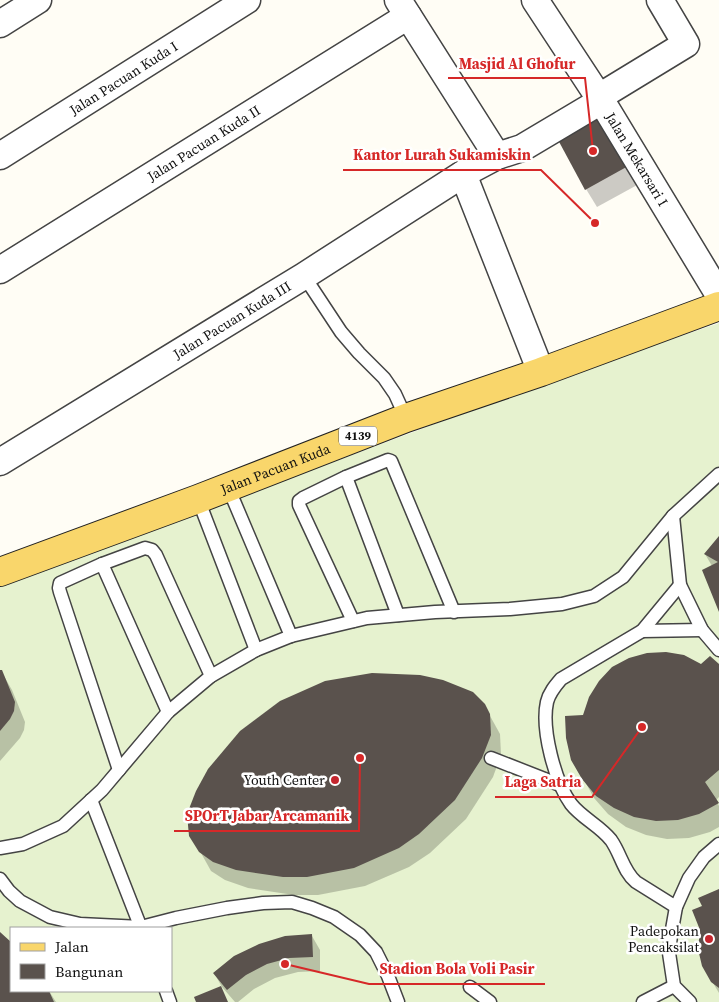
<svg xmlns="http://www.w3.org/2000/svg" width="719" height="1002" viewBox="0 0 719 1002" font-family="'Source Serif 4',serif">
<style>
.pitch{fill:#e6f2cf;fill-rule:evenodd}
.shadow{fill:#0003}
.building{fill:#5a524d}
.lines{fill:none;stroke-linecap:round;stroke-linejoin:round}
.lane-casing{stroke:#444;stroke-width:15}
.street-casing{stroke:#444;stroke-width:29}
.primary-casing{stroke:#222;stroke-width:30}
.lane{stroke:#fff;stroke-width:12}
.street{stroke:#fff;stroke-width:26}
.primary{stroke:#f9d66b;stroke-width:28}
.poi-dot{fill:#c4262e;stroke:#fff;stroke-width:2}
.labels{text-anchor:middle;stroke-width:5;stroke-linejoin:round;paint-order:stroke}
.shield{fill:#fff;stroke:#585858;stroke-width:1}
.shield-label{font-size:12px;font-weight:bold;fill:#111}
.street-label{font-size:14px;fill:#111;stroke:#fff}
.poi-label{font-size:14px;fill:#111;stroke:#fff;text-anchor:end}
.leader{fill:none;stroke:#d62828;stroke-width:2}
.callout-dot{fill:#d62828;stroke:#fff;stroke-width:2}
.callout-label{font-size:15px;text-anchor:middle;font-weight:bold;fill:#d62828;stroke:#fff;stroke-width:5;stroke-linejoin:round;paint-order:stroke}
</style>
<rect width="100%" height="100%" fill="#fffdf5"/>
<path class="pitch" d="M719,323V1002H0V587L544,383ZM11,928H171V991H11Z"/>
<g class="shadow">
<path d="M601,115L639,184L597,207L586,189Z"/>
<path d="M719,538V608L712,566L705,554Z"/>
<path d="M701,665L719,666V797L716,800L719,806V827L710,832L689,838L667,839L646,835L626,827L608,814L594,798L583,778L584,716Z"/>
<path d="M1,671L12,690L25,722L24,730L20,738L0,761V672Z"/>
<path d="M484,705L500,734L501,755L493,777L466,819L430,853L409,867L365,886L318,895H294L248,888L225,880L211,871L191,835Z"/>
<path d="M719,891V993L703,966V907Z"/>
<path d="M0,934L11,944V991H49L56,1002H0Z"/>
<path d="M312,936L320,950V971L298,972L275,978L254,989L238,1002H235L222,987L214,973Z"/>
</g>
<g class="building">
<path d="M602,114L630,165L585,190L557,138Z"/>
<path d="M719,536V612L702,570L718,562L704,554Z"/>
<path d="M666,652L684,655L701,664L710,656L719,664V770L705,782L719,803L699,814L678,820L656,821L634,817L614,808L596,796L582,779L571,760L566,738L565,716L583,715L589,697L599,681L612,667L629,658L647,653Z"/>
<path d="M0,670H2L15,702L14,711L10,719L0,731Z"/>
<path d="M372,673L420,675L443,680L473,692L485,704L490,714L491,735L482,758L455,800L419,834L399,848L354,868L307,877H283L236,870L213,862L199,852L189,836L187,814L196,791L208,769L240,731L280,701L325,681Z"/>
<path d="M719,889V988L711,982L702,966L698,949L700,930L692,910L702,906L698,898Z"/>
<path d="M0,932L11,942V991H49L54,1002H0Z"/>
<path d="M312,934L313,957L289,958L267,964L246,975L227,990L213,973L234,956L259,944L285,936Z"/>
<path d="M221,986L228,1002H196L194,997Z"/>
</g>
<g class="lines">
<defs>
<g id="lane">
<path d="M304,276L341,332L359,353L384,378L395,394L406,418"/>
<path d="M346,477L398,615"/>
<path d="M228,487L291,636"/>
<path d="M198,499L256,650"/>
<path d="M673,516L680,585L702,630L719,650"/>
<path d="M102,564L168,712"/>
<path d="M353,621L299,505V501L303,498L346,477L388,460L391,461L454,612"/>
<path d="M642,631L702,630"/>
<path d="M491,758L560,785"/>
<path d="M119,770L60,592L59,588L60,583L102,564L145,548L152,550L156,555L211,676"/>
<path d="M91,800L141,928"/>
<path d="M0,848L23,844L63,826L102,790L168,712L211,676L256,650L291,636L367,618L435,612L510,609L562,604L594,596L623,577L673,516L719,474"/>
<path d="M0,879L9,891L20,901L50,917L80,924L141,927L176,918L227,908L263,903L292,902L312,908L334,917L360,935L376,952L388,976L398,1002"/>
<path d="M676,907L636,882C623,871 621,854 611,840C600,826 582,818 571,804C555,782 541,729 547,702C549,693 555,686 561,679L642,631L680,585"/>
<path d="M470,987L490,1002"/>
<path d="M166,991L170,1002"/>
<path d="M643,1002L674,986"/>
<path d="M690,1002L674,986L669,953L671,935L676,907L689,878L704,857L719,844"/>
</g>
<g id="street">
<path d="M398,0L497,156"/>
<path id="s1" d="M535,0L604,105L719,295"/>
<path d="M0,24L38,0"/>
<path d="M599,97L686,44L660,0"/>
<path id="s2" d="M0,156L247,0"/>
<path d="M463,174L541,372"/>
<path id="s3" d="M0,270L408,16"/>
<path id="s4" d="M0,462L304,276L463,174L497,156L522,148L601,101"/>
</g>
<g id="primary">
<path id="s5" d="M0,572L198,499L406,418L541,372L719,306"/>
</g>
</defs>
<use href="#lane" class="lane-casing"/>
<use href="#street" class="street-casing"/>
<use href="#primary" class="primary-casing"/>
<use href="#lane" class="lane"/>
<use href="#street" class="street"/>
<use href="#primary" class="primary"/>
</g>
<g class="poi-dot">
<circle cx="335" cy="780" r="5"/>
<circle cx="709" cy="939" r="5"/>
</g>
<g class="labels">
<rect class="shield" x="339" y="426.5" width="38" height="19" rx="4"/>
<g class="shield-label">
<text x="358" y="440">4139</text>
</g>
<g class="street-label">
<text dy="5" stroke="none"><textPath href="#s2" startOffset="146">Jalan Pacuan Kuda I</textPath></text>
<text dy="5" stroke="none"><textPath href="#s3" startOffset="240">Jalan Pacuan Kuda II</textPath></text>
<text dy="5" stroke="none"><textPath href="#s1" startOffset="189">Jalan Mekarsari I</textPath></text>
<text dy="5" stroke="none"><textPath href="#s4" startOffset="272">Jalan Pacuan Kuda III</textPath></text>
<text dy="5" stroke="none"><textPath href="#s5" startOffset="294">Jalan Pacuan Kuda</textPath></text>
</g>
<g class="poi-label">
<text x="325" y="785">Youth Center</text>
<text x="699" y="936">Padepokan<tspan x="699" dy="16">Pencaksilat</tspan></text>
</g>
</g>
<path class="leader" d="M593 151L585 78H448M595 223L541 170H343M642 727L592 797H495M360 758L359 831H174M285 964L369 984H545"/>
<g class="callout-dot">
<circle cx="593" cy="151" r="5"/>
<circle cx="595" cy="223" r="5"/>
<circle cx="642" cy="727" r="5"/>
<circle cx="360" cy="758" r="5"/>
<circle cx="285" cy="964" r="5"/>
</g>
<g class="callout-label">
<text x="517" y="69">Masjid Al Ghofur</text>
<text x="442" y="160">Kantor Lurah Sukamiskin</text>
<text x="543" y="787">Laga Satria</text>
<text x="267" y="821">SPOrT Jabar Arcamanik</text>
<text x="457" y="974">Stadion Bola Voli Pasir</text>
</g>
<rect x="10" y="927" width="162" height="65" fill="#ffffff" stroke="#a0a0a0"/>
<rect x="20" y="943" width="25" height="8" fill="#f9d66b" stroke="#a0a0a0"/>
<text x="55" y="952" font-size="15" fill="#111111">Jalan</text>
<rect x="20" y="964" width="25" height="15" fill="#5a524d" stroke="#a0a0a0"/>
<text x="55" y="977" font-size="15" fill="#111111">Bangunan</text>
</svg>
